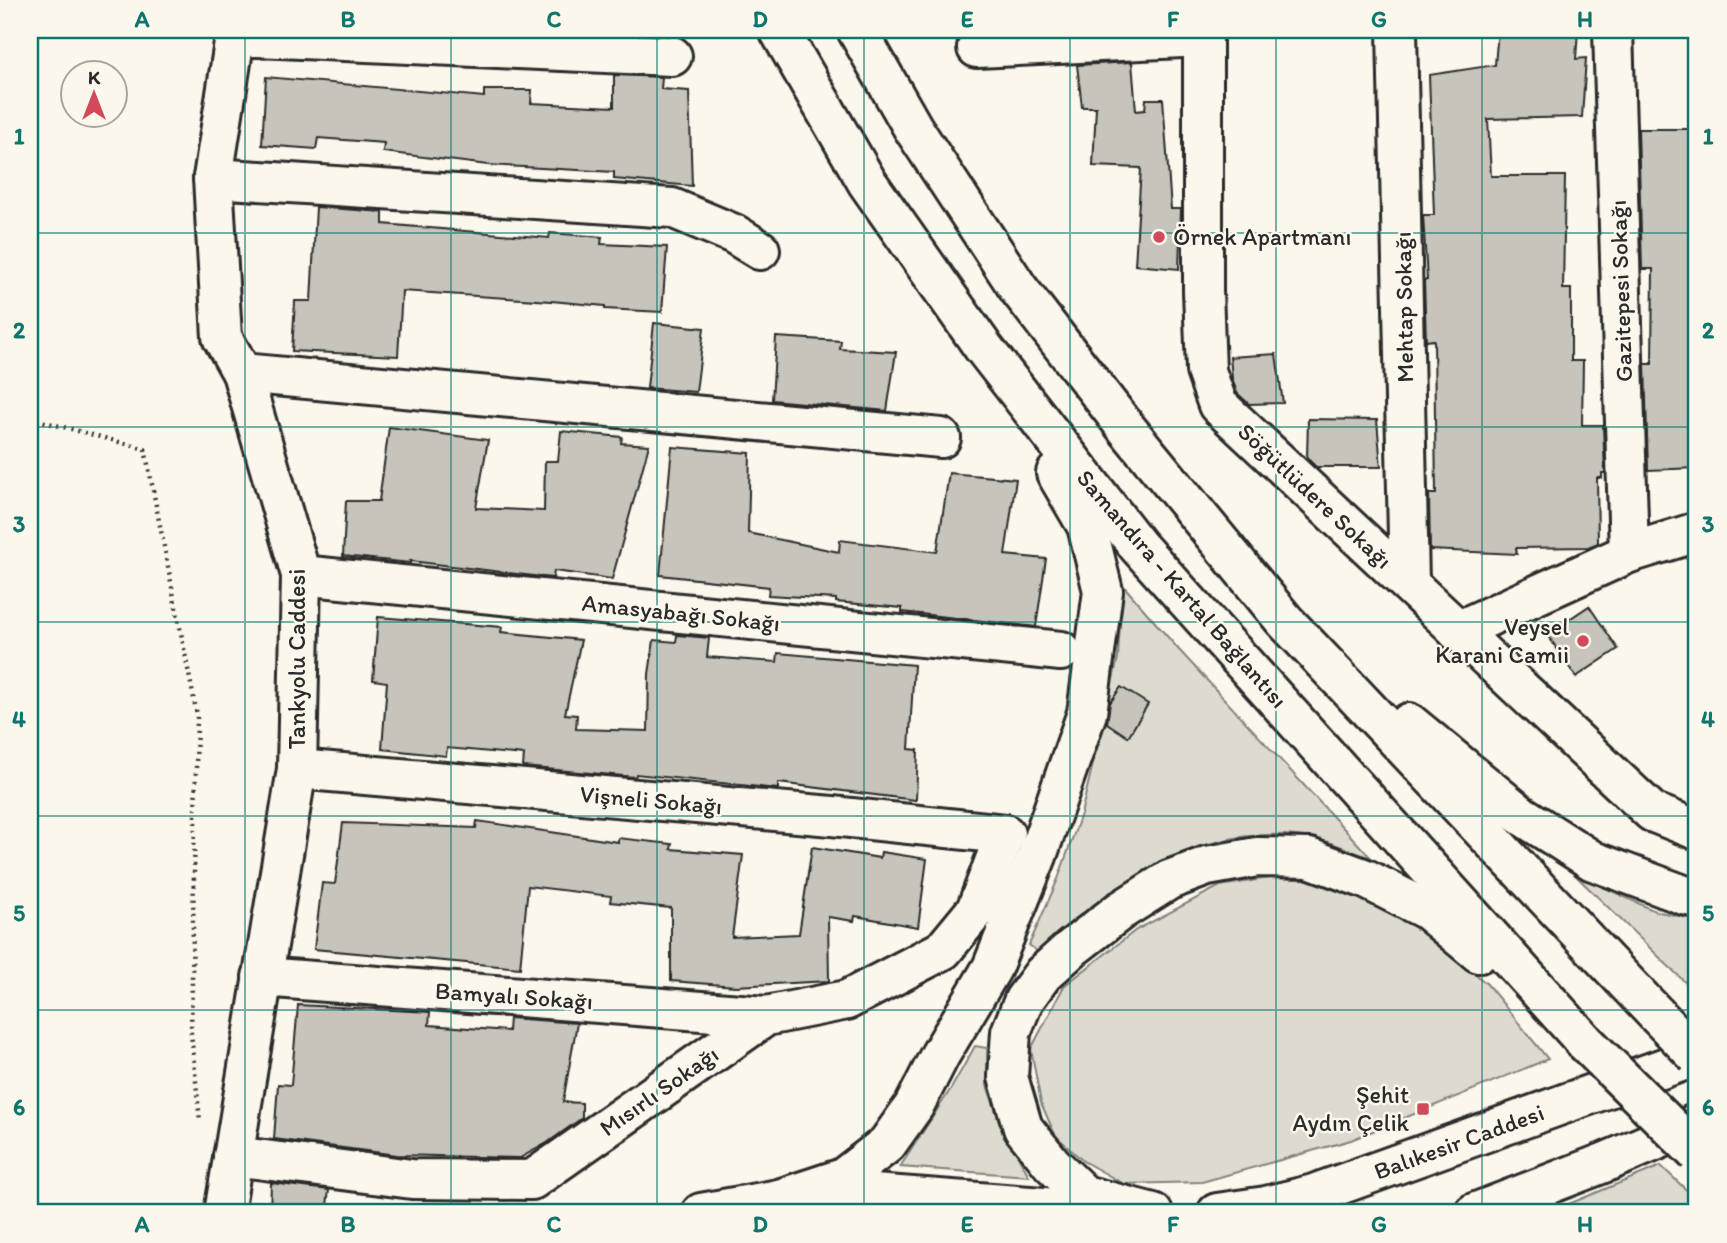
<svg xmlns="http://www.w3.org/2000/svg" width="1727" height="1243" viewBox="0 0 1727 1243" font-family="Itim,sans-serif">
<style>
.green{fill:#dddad0;stroke:#84827e;stroke-width:2}
.building{fill:#c7c4bc;stroke:#2b2b2b;stroke-width:2}
.lines{fill:none;stroke-linecap:round;stroke-linejoin:round}
.minor-casing{stroke:#2b2b2b;stroke-width:44}
.secondary-casing{stroke:#2b2b2b;stroke-width:44}
.motorway-casing{stroke:#2b2b2b;stroke-width:44}
.path{stroke:#2b2b2b;stroke-width:4.5;stroke-dasharray:2 5;stroke-linecap:butt}
.minor{stroke:#fbf7ec;stroke-width:38}
.secondary{stroke:#fbf7ec;stroke-width:38}
.motorway{stroke:#fbf7ec;stroke-width:38}
.motorway-bridge-casing{stroke:#2b2b2b;stroke-width:44;stroke-linecap:butt}
.motorway-bridge{stroke:#fbf7ec;stroke-width:38}
.grid{fill:none;stroke:#0f766e;stroke-width:2;stroke-opacity:0.55}
.poi-dot{fill:#d1495b;stroke:#fbf7ec;stroke-width:2.5}
.labels{text-anchor:middle;stroke-width:5;stroke-linejoin:round;paint-order:stroke}
.poi-label{font-size:24px;fill:#2b2b2b;stroke:#fbf7ec;text-anchor:end}
.street-label{font-size:24px;fill:#2b2b2b;stroke:#fbf7ec}
.neatline{fill:none;stroke:#0f766e;stroke-width:2.5}
.grid-label{font-size:23px;text-anchor:middle;font-weight:bold;fill:#0f766e}
</style>
<rect width="100%" height="100%" fill="#fbf7ec"/>
<filter id="ink" filterUnits="userSpaceOnUse"><feTurbulence type="fractalNoise" baseFrequency=".0143" numOctaves="2"/><feDisplacementMap in="SourceGraphic" scale="14" xChannelSelector="R" yChannelSelector="G"/><feConvolveMatrix kernelMatrix="1 2 1 2 8 2 1 2 1" color-interpolation-filters="sRGB"/></filter>
<g filter="url(#ink)">
<g class="green">
<path d="M1122,584L1179,650L1372,859C1355,853 1338,844 1321,840C1207,815 1119,881 1038,952L1029,945L1058,879L1081,814L1118,658Z"/>
<path d="M1573,873L1655,911L1697,920V994Z"/>
<path d="M1288,875L1362,893L1424,931L1487,984L1548,1059L1351,1140L1202,1182L1124,1184L1083,1161L1055,1135L1041,1103L1031,1049L1064,986L1136,930L1220,886Z"/>
<path d="M975,1046L987,1048V1085L999,1121L1029,1176L900,1167L952,1087Z"/>
<path d="M1661,1166L1697,1200V1213H1547Z"/>
</g>
<g class="building">
<path d="M1498,30H1578L1576,59L1586,58L1582,117L1488,119L1491,176H1565L1563,289H1571V361H1583L1582,425H1603L1605,473H1602V478H1597L1598,543L1588,547L1516,548L1517,554L1430,550L1429,494H1436L1434,340L1426,341L1424,280H1427L1423,215H1434L1429,75L1495,65Z"/>
<path d="M1132,62L1136,111L1145,110L1146,99H1163L1171,209H1181L1179,269L1135,265L1141,168L1093,166L1096,107H1082L1077,65Z"/>
<path d="M614,75L662,77L661,89L689,91L692,186L614,179V172L488,165L383,152L384,143L318,138L316,149L262,145L266,77L484,97V90H532L531,103L614,107Z"/>
<path d="M1638,129H1697V468L1648,470L1645,364H1652L1653,269H1642Z"/>
<path d="M316,207L383,212V224L549,238L550,233L602,237L601,244L667,247L662,312L605,309V306L551,301L402,291L398,356L292,351L295,301H311Z"/>
<path d="M654,323L704,328L696,392L647,388Z"/>
<path d="M776,337L841,341L840,349L896,352L887,411L772,400Z"/>
<path d="M1276,354L1283,403L1249,404L1237,393L1232,378L1230,357Z"/>
<path d="M1308,419L1377,420L1381,467H1316L1307,458Z"/>
<path d="M389,427L488,440L476,508L544,511L545,461H558L561,431L622,437L621,443L649,445L612,579L554,571L553,578L534,576L410,561V563L343,556L346,501H379Z"/>
<path d="M672,447L750,453L748,533L839,552L840,540L937,552L949,473L1016,479L1005,555L1046,559L1036,627L902,612V608L836,602V599L768,595L769,587L660,575Z"/>
<path d="M1589,606L1618,649L1576,677L1547,634Z"/>
<path d="M378,617L502,627L501,632L581,640L565,714L577,715L576,729L648,731L649,674L654,640L676,642L677,635L709,638L707,657L777,662L778,653L914,665L909,749L918,750L916,800L778,783V789L636,774L635,777L523,767L524,755L447,748L446,756L382,749L387,682L373,680Z"/>
<path d="M1121,687L1148,704L1128,737L1107,723L1110,703Z"/>
<path d="M477,821L618,842V838L672,844L671,849L743,855L732,937L799,934L812,847L880,858L881,852L927,859L918,927L855,916L854,921L828,917L829,981L736,986L671,981V908L610,902L611,896L528,886L520,968L314,949L322,883L335,884L343,823L476,828Z"/>
<path d="M298,1005L430,1012L429,1025L508,1031L509,1018L577,1023L563,1102L582,1103V1118L547,1143L520,1158L397,1155L274,1139L278,1084L291,1085Z"/>
<path d="M271,1183L329,1190L326,1213H270Z"/>
</g>
<g class="lines">
<defs>
<g id="minor">
<path d="M1203,30V291L1206,371L1218,405L1652,812L1697,830"/>
<path d="M1397,30L1409,583"/>
<path d="M1613,30L1629,553"/>
<path d="M234,36L672,56"/>
<path d="M977,48L1203,37"/>
<path d="M213,178L672,208L734,234L760,250"/>
<path d="M242,373L941,438"/>
<path d="M301,575L1061,651"/>
<path d="M1457,631L1629,553L1697,532"/>
<path d="M262,977L766,1016"/>
<path d="M233,1156L412,1179L532,1180L766,1016L847,1000L943,950L976,910L1005,834L832,816L297,769"/>
<path d="M224,1213L297,769L301,575L242,373L222,337L213,178L236,30"/>
</g>
<g id="secondary">
<path d="M701,1213L779,1199L860,1193L1124,1213"/>
<path d="M1217,1213L1266,1206L1314,1194L1697,1056"/>
<path d="M1474,1213L1606,1162L1697,1123"/>
</g>
<g id="motorway">
<path d="M779,30L867,182L983,347L1138,546L1585,1042"/>
<path d="M857,30L913,128L1018,288L1127,429L1284,620L1656,1014"/>
<path d="M1409,723L1521,815L1593,861L1684,895L1697,898"/>
<path d="M779,1199L843,1178L887,1144L914,1106L940,1055L992,968L1037,856L1087,713L1103,591L1087,526L1056,473"/>
<path d="M1153,1213L1084,1195L1052,1164L1023,1128L1008,1077L1011,1032L1024,1000L1043,974L1072,948L1120,911L1169,880L1207,866L1257,857L1309,858L1366,879L1427,910L1479,953"/>
</g>
</defs>
<use href="#minor" class="minor-casing"/>
<use href="#secondary" class="secondary-casing"/>
<use href="#motorway" class="motorway-casing"/>
<path class="path" d="M30,418L145,449L197,715L191,1033L200,1121"/>
<use href="#minor" class="minor"/>
<use href="#secondary" class="secondary"/>
<use href="#motorway" class="motorway"/>
<defs>
<g id="motorway-bridge">
<path d="M1656,1014L1697,1056"/>
<path d="M1585,1042L1697,1153"/>
</g>
</defs>
<use href="#motorway-bridge" class="motorway-bridge-casing"/>
<use href="#motorway-bridge" class="motorway-bridge"/>
</g>
</g>
<path class="grid" d="M245,30V1213M451,30V1213M657,30V1213M864,30V1213M1070,30V1213M1276,30V1213M1482,30V1213M30,233H1697M30,427H1697M30,622H1697M30,816H1697M30,1010H1697"/>
<g class="poi-dot">
<circle cx="1159" cy="237" r="7"/>
<circle cx="1583" cy="641" r="7"/>
<rect x="1416" y="1102" width="14" height="14" rx="3.5"/>
</g>
<g class="labels">
<g class="poi-label">
<text x="1173" y="245" text-anchor="start">Örnek Apartmanı</text>
<text x="1569" y="635">Veysel<tspan x="1569" dy="28">Karani Camii</tspan></text>
<text x="1409" y="1103">Şehit<tspan x="1409" dy="28">Aydın Çelik</tspan></text>
</g>
<g class="street-label">
<text transform="translate(1621 291) rotate(-92)" y="8">Gazitepesi Sokağı</text>
<text transform="translate(1404 307) rotate(-91)" y="8">Mehtap Sokağı</text>
<text transform="translate(1315 496) rotate(43)" y="8">Söğütlüdere Sokağı</text>
<text transform="translate(1182 589) rotate(49)" y="8">Samandıra - Kartal Bağlantısı</text>
<text transform="translate(681 613) rotate(6)" y="8">Amasyabağı Sokağı</text>
<text transform="translate(297 659) rotate(-90)" y="8">Tankyolu Caddesi</text>
<text transform="translate(651 800) rotate(5)" y="8">Vişneli Sokağı</text>
<text transform="translate(514 996) rotate(4)" y="8">Bamyalı Sokağı</text>
<text transform="translate(659 1091) rotate(-35)" y="8">Mısırlı Sokağı</text>
<text transform="translate(1459 1142) rotate(-20)" y="8">Balıkesir Caddesi</text>
</g>
</g>
<rect width="1727" height="1243" fill="none" stroke="#fbf7ec" stroke-width="77"/>
<g transform="translate(94 94)"><circle r="33" fill="#fbf7ec" stroke="#a8a59f" stroke-width="2"/>
<path d="M0-5L12 26L0 18L-12 26Z" fill="#d1495b"/>
<text y="-10" font-size="19" font-weight="bold" text-anchor="middle" fill="#2b2b2b">K</text>
</g>
<rect x="38" y="38" width="1650" height="1166" class="neatline"/>
<g class="grid-label">
<text x="142" y="27">A</text>
<text x="348" y="27">B</text>
<text x="554" y="27">C</text>
<text x="760" y="27">D</text>
<text x="967" y="27">E</text>
<text x="1173" y="27">F</text>
<text x="1379" y="27">G</text>
<text x="1585" y="27">H</text>
<text x="19" y="144">1</text>
<text x="1708" y="144">1</text>
<text x="19" y="338">2</text>
<text x="1708" y="338">2</text>
<text x="19" y="532">3</text>
<text x="1708" y="532">3</text>
<text x="19" y="727">4</text>
<text x="1708" y="727">4</text>
<text x="19" y="921">5</text>
<text x="1708" y="921">5</text>
<text x="19" y="1115">6</text>
<text x="1708" y="1115">6</text>
<text x="142" y="1232">A</text>
<text x="348" y="1232">B</text>
<text x="554" y="1232">C</text>
<text x="760" y="1232">D</text>
<text x="967" y="1232">E</text>
<text x="1173" y="1232">F</text>
<text x="1379" y="1232">G</text>
<text x="1585" y="1232">H</text>
</g>
</svg>
